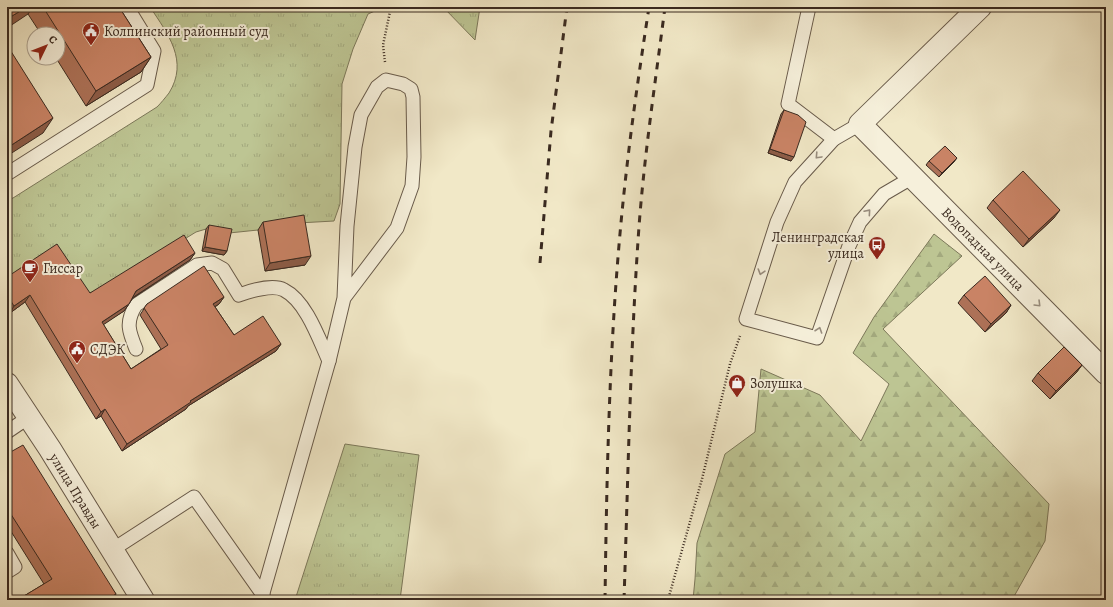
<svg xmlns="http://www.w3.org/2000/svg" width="1113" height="607" viewBox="0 0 1113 607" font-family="Alegreya,serif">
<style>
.grass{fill:url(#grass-tufts);stroke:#7c785a}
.forest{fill:url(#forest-firs);stroke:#7c785a}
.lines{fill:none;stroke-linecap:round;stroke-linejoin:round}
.service-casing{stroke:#685a4a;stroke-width:15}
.minor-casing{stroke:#685a4a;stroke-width:24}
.path{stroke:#3a2a20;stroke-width:2.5;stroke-dasharray:1 2;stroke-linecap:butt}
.service{stroke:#f6f0db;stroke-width:13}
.minor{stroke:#f6f0db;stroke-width:22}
.rail{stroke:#3a2a20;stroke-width:3;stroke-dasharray:7 7;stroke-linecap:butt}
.wall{fill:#ad7157;stroke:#3a2a20}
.shaded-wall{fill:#8d5c47;stroke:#3a2a20}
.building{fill:#c98365;stroke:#3a2a20}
.oneway{stroke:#988d7e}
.labels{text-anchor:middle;stroke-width:4;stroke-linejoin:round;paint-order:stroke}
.poi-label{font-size:14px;fill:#3a2a20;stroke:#f6f0db;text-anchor:start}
.street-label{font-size:14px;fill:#3a2a20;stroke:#f6f0db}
</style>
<defs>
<pattern id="grass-tufts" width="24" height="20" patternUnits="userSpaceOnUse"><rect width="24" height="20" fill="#bdc593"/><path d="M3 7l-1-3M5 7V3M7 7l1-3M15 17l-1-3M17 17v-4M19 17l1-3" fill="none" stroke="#a3a97e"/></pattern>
<pattern id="forest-firs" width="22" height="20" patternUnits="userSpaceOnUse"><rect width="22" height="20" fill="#bdc593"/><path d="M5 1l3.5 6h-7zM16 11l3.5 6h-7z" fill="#a3a97e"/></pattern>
</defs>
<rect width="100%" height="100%" fill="#f1e8c7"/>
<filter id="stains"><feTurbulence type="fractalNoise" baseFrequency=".005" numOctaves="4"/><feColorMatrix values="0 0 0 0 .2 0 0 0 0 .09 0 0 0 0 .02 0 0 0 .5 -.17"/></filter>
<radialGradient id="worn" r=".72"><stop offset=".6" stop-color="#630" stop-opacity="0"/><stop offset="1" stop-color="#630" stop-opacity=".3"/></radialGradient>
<g class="grass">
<path d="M150,7H384L368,14L353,49L342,84L340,204L334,221L298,223L258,230L229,233L206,229L196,232L66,312L7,280V200L13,198L157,107C161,103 165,98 169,93C189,61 168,34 150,7Z"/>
<path d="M443,7H480L475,40Z"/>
<path d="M345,444L419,455L400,600H295Z"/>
</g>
<path class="forest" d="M934,234L962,256L883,329L1049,504L1045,541L1012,600H693L695,579L697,543L725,454L755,432L761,369L820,395L861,441L889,384L853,353L874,317Z"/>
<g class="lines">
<defs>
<g id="service">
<path d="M809,7L788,104L834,139"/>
<path d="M860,124L834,139L795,182L777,222L746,319L817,338L849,246L860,222L884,194L913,177"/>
<path d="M7,174L147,85L154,51L127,7"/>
<path d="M136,349C129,332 125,322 136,305L197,265L212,263L223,269L239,295C250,291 273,284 284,290C306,301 319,339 329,361"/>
<path d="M7,432L29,417"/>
<path d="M112,550L194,497L263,595"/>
<path d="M7,553L15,567L7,572"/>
<path d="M261,600L329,361L344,298L347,226L355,147L361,115L377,87L386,80L403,84L411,89L413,97L414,157L412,186L397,228L344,298"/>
</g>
<g id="minor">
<path id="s1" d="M980,7L860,124L1106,373"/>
<path id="s2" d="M7,384L50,449L143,600"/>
</g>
</defs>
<use href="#service" class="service-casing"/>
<use href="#minor" class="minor-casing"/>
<g class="path">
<path d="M385,62L383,45L391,7"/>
<path d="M668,600L702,479L730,364L740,336"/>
</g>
<use href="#service" class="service"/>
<use href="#minor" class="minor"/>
<g class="rail">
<path d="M540,263L551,131L567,7"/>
<path d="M605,600C607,455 610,310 627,166C633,113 641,60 649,7"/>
<path d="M624,600C628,480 630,360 638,241C643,163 655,85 665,7"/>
</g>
</g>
<g class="wall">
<path d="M7,7H119L151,57L141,72L86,106L56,58H58V34H41L28,14Z"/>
<path d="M784,110L791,161L768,153L781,114Z"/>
<path d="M929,161L954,162L939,177L926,165Z"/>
<path d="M993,200L1054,218L1023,247L987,208Z"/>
<path d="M263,222L305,265L265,271L258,230Z"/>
<path d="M209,225L227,251L224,255L202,251L206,229Z"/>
<path d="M195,253L190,260L133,298L124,311L103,324L131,369L161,349L140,315L147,304L224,297L219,304L215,307L234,335L281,344L276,351L188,406L186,409L122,451L101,416L96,419L25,302L10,313L7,309V277L90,293Z"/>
<path d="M964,295L1011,305L1006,313L985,332L958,303Z"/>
<path d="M1082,365L1076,373L1050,399L1032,381L1038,373Z"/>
<path d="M7,454L116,594L112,600H21L24,596L44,584L7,525Z"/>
</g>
<g class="shaded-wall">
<path d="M27,7H33L28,14L7,28V19Z"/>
<path d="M151,57L141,72L86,106L96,91Z"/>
<path d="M53,118L43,133L7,156V148Z"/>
<path d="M770,149L794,157L791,161L768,153Z"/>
<path d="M957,158L954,162L939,177L942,173Z"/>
<path d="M1060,210L1054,218L1023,247L1029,239Z"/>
<path d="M205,247L227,251L224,255L202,251Z"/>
<path d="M195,253L190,260L132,298L136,291Z"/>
<path d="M311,256L305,265L265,271L270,263Z"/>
<path d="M30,295L25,302L10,313L14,306Z"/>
<path d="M224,297L219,304L208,311L213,304Z"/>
<path d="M129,304L124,311L97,329L102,322Z"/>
<path d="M1011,305L1006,313L985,332L991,324Z"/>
<path d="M281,344L276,351L188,406L186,409L122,451L127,444L190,401Z"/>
<path d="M1082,365L1076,373L1050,399L1056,391Z"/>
<path d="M105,409L101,416L96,419L101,412Z"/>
<path d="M116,594L112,600H106Z"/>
</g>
<g class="building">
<path d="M7,7H27L7,19Z"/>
<path d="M43,7H119L151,57L96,91Z"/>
<path d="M7,45L53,118L7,148Z"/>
<path d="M784,110L798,115L806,122L794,157L770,149Z"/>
<path d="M945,146L957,158L942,173L929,161Z"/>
<path d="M1023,171L1060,210L1029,239L993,200Z"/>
<path d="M304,215L311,256L270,263L263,222Z"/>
<path d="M209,225L232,229L227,251L205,247Z"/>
<path d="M184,235L195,253L136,291L129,304L102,322L131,369L168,345L144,308L147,304L204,266L224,297L213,304L234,335L263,316L281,344L190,401L191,402L127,444L105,409L101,412L30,295L14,306L7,295V277L57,244L90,293Z"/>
<path d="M985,276L1011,305L991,324L964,295Z"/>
<path d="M1064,347L1082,365L1056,391L1038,373Z"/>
<path d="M23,445L116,594L106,600H26L24,596L52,579L7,508V454Z"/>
</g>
<defs><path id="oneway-chevron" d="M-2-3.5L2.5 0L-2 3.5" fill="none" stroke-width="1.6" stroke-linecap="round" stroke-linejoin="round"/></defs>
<g class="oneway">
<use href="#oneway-chevron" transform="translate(818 156) rotate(133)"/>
<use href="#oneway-chevron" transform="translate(868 212) rotate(-49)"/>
<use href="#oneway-chevron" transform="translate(761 272) rotate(107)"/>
<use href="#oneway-chevron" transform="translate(1038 304) rotate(45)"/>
<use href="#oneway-chevron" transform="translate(819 330) rotate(-71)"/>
</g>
<defs>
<symbol id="civic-pin" viewBox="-11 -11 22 30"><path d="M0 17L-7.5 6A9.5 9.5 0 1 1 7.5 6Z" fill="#8f2418" stroke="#f6f0db"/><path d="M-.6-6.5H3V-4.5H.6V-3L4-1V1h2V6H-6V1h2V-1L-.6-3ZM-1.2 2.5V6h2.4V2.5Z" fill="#fff"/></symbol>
<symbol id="bus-pin" viewBox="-11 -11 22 30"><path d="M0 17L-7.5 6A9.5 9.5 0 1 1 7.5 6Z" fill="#8f2418" stroke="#f6f0db"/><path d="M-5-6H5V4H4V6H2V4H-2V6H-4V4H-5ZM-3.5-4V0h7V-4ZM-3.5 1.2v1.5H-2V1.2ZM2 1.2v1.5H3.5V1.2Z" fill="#fff"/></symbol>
<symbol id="cafe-pin" viewBox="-11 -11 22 30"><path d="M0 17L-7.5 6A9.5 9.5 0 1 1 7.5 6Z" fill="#8f2418" stroke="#f6f0db"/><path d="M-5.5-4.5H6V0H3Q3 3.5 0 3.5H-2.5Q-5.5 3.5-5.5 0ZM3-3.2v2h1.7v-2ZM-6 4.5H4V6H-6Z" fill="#fff"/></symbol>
<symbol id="shop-pin" viewBox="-11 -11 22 30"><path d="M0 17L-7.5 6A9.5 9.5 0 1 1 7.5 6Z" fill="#8f2418" stroke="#f6f0db"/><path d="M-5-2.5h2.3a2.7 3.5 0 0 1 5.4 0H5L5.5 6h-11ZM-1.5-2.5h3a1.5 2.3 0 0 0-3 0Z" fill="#fff"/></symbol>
</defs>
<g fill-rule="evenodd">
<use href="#civic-pin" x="81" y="21" width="20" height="27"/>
<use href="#bus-pin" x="867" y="235" width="20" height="27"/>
<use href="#cafe-pin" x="20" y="258" width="20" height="27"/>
<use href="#civic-pin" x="67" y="339" width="20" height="27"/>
<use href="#shop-pin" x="727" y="373" width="20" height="27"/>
</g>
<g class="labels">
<g class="poi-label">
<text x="104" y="36">Колпинский районный суд</text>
<text x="864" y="242" text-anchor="end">Ленинградская<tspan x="864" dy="16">улица</tspan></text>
<text x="43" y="273">Гиссар</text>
<text x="90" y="354">СДЭК</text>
<text x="750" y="388">Золушка</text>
</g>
<g class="street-label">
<text dy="5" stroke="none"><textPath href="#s1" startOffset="343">Водопадная улица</textPath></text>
<text dy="5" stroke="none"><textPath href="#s2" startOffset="127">улица Правды</textPath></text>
</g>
</g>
<rect width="1113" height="607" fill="none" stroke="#f1e8c7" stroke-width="24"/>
<rect x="8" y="8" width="1097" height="591" fill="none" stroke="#3a2a20" stroke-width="2"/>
<rect x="12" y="12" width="1089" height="583" fill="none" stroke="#3a2a20"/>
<g transform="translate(46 46) rotate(47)"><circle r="19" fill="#f6f0db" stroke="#aba190"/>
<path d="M0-3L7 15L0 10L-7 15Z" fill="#8f2418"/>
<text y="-6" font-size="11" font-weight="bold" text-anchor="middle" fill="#3a2a20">С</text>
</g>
<rect width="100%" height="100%" filter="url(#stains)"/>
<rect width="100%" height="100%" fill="url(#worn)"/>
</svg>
